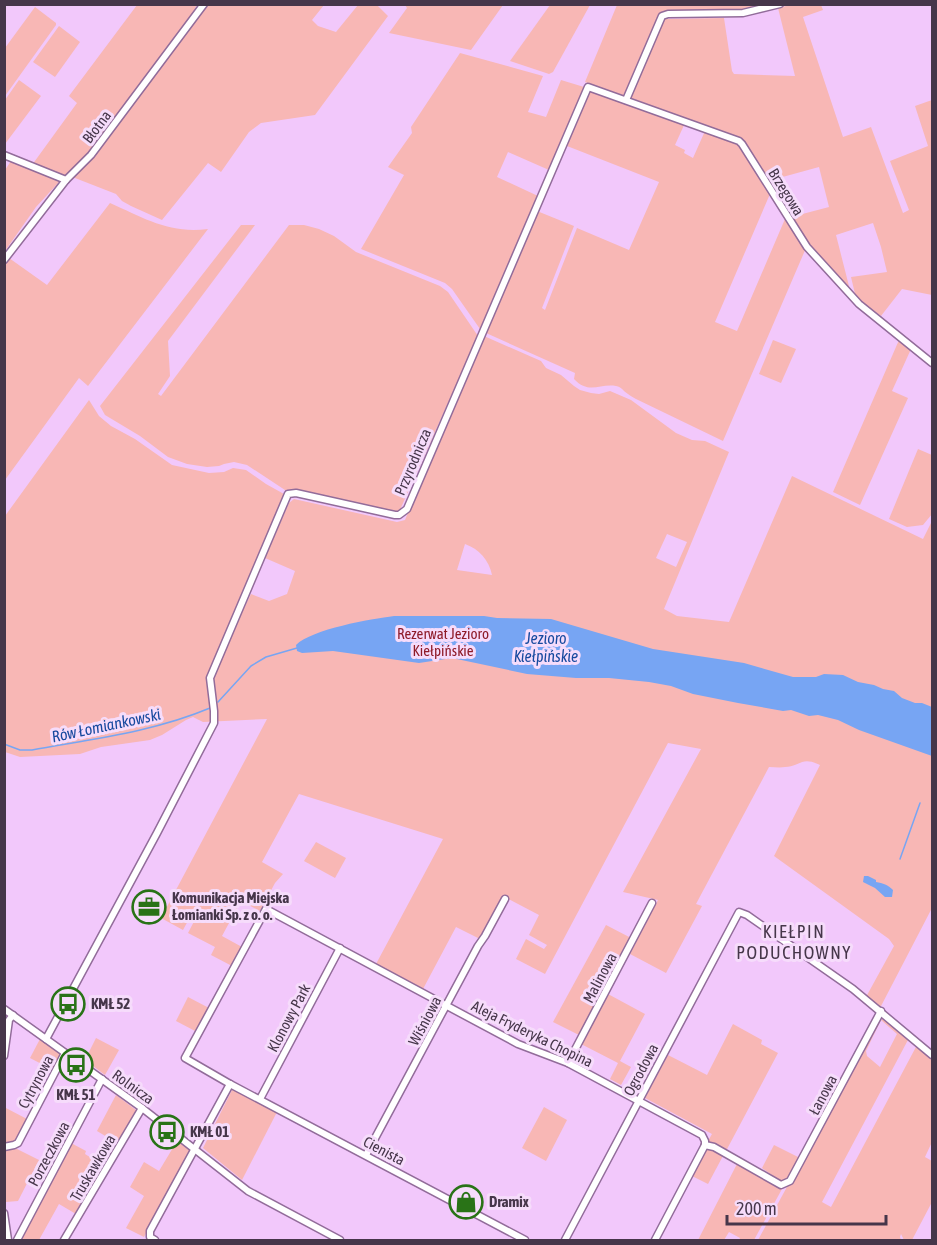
<svg xmlns="http://www.w3.org/2000/svg" width="937" height="1245" viewBox="0 0 937 1245" font-family="'Asap Condensed',sans-serif">
<style>
.green{fill:#f8b7b5;fill-rule:evenodd}
.water{fill:#77a5f3}
.lines{fill:none;stroke-linecap:round;stroke-linejoin:round}
.stream{stroke:#77a5f3;stroke-width:1.5}
.minor-casing{stroke:#926c9a;stroke-width:9}
.minor{stroke:#fff;stroke-width:6}
.labels{text-anchor:middle;stroke-width:6;stroke-linejoin:round;paint-order:stroke}
.street-label{font-size:15px;fill:#46364a;stroke:#f6dcfb}
.park-label{font-size:15px;fill:#8e1b29;stroke:#f6dcfb}
.poi-label{font-size:15px;font-weight:bold;fill:#46364a;stroke:#f6dcfb;text-anchor:start}
.water-label{font-size:16px;font-style:italic;fill:#16499e;stroke:#f6dcfb}
.quarter-label{font-size:18px;letter-spacing:1.5px;fill:#46364a;stroke:#f6dcfb}
</style>
<rect width="100%" height="100%" fill="#f2c8fb"/>
<g class="green">
<path d="M137,5H197L195,8L198,9L85,158L76,165L66,178L32,165L77,103L69,96Z"/>
<path d="M207,5H324L312,20L318,26L336,32L358,5H377L388,16L315,115L261,123L249,132L221,172L208,163L162,220L131,206L122,201L116,194L75,178L72,175L102,146Z"/>
<path d="M405,5H503L471,50L389,33L407,8Z"/>
<path d="M550,5H590L553,72L549,74L510,61Z"/>
<path d="M617,5H773L740,11H663L658,15L625,97L585,82Z"/>
<path d="M790,5H821L823,10L803,17L843,137L871,127L903,213L909,210L890,161L928,146L915,106L932,100V295L902,289L881,316L856,298L851,277L887,272L881,247L873,223L836,235L851,294L804,239L791,217L829,207L819,167L768,181L740,138L631,98L663,19L724,18L732,71L734,74L795,76L778,8Z"/>
<path d="M35,7L56,23V25L5,96V48Z"/>
<path d="M59,26L80,42L55,77L33,62Z"/>
<path d="M460,53L543,76L528,112L546,117L561,80L584,87L549,170L508,152L497,177L538,196L480,329L452,289L445,283L361,249L404,175L388,167L412,133L411,127Z"/>
<path d="M19,80L41,96L5,144V100Z"/>
<path d="M591,90L685,123L675,145L685,150L684,153L693,158L705,131L738,143L770,194L715,322L737,331L785,219L806,248L723,441L636,399C633,397 630,396 628,394C623,391 622,387 616,386C600,383 589,395 574,379L575,373L486,333L537,211L574,226L542,308L545,310L577,228L629,250L659,182L567,146Z"/>
<path d="M11,161L60,181L36,207L5,251V170Z"/>
<path d="M110,203C144,218 169,234 208,229L88,386L79,378L5,480V265L9,258L47,285Z"/>
<path d="M241,225H255L168,341L170,376L158,394L161,396L289,225H304L319,229L334,236L356,252L440,286L448,292L478,336L399,512H393L288,492L247,465L234,462L224,464L219,466L207,467L187,464L168,457L140,436L105,415L100,406Z"/>
<path d="M484,336L541,361L546,368L561,375L574,386L580,390L591,393L599,394L610,391L631,400L676,433L692,440L705,441L729,452L664,609L677,616L729,622L792,476L923,539L932,521V908L880,1008L866,997L894,946L889,939L774,856L820,765C801,756 802,766 785,767C780,768 774,767 769,767L696,904L702,906L666,973L630,954L658,900L623,892L701,749L668,743L545,974L516,959L526,939L544,949L547,945L529,935L539,915L503,896L480,939L456,927L423,989L376,964L443,839L299,794L262,862L283,874L275,883L260,911L241,901L222,936L242,947L232,966L211,955L215,947L188,933L201,908L196,906L183,930L161,918L267,719L203,722L193,717L186,720L162,735L150,740L101,747L80,754L20,757L5,752V516L89,400L99,416L111,426L135,439L172,465L209,473L224,472L233,468L246,470L266,484L284,494L235,614L243,610L251,594L269,601L287,594L295,571L265,558L289,503L294,499L397,522L405,520L443,426ZM667,534L687,542L676,567L656,558ZM465,544C479,549 489,560 492,575L457,570Z"/>
<path d="M773,340L796,349L781,383L759,374Z"/>
<path d="M899,340L911,349L892,391L908,398L860,505L833,492Z"/>
<path d="M918,449L932,455V514L923,525L907,527L889,519Z"/>
<path d="M316,842L346,858L335,878L304,861Z"/>
<path d="M606,925L633,939L581,1036L553,1022Z"/>
<path d="M608,994L645,1014L620,1061L631,1067L621,1085L610,1079L618,1063L581,1044Z"/>
<path d="M188,997L209,1008L197,1032L176,1021Z"/>
<path d="M884,1016L909,1038L822,1202L831,1207L917,1045L932,1057V1142L925,1157L932,1161V1202L912,1240H904L901,1234L900,1237L901,1240H758L788,1185L791,1184L879,1018L882,1020ZM881,1020L897,1034L880,1067L867,1056L866,1051Z"/>
<path d="M733,1024L762,1040L761,1044L778,1053L726,1151L708,1141L712,1134L645,1098L668,1055L707,1075Z"/>
<path d="M96,1038L119,1050L105,1075L85,1060Z"/>
<path d="M40,1039L59,1053L60,1056L53,1070L30,1058Z"/>
<path d="M235,1089L277,1112L242,1180L203,1148L232,1090Z"/>
<path d="M116,1095L136,1110L117,1143L97,1131Z"/>
<path d="M4,1107L27,1119L14,1143L5,1144Z"/>
<path d="M544,1107L567,1120L546,1161L522,1148Z"/>
<path d="M177,1141L191,1151L144,1237L126,1228L144,1196L130,1187L144,1162L159,1171Z"/>
<path d="M71,1143L86,1151L85,1154L104,1166L76,1214L59,1204L39,1240H20Z"/>
<path d="M774,1145L800,1158L789,1180L783,1183L762,1168Z"/>
<path d="M710,1147L724,1154L708,1184L690,1175L706,1148Z"/>
<path d="M17,1149L39,1160L18,1201L6,1202L4,1150Z"/>
<path d="M738,1162L775,1183L782,1189L754,1240H739L740,1238L729,1232L724,1240H698Z"/>
</g>
<g class="water">
<path d="M394,616H484L497,618L551,619L653,649L744,663L793,677H816L824,674L843,675L858,682L874,685L883,689L894,691L902,698L915,703H922L932,707V756L859,730L838,720L818,715L809,716L791,710L783,711L738,703L693,694L671,686L649,682L609,678H576L527,674L452,658L419,663L333,651L302,653L297,651L296,645C312,629 371,619 394,616Z"/>
<path d="M864,876H868L876,880V882C883,883 888,885 893,890L892,897H885L875,888L863,882Z"/>
</g>
<g class="lines">
<g class="stream">
<path d="M218,702L251,666L266,657L297,648"/>
<path d="M4,744L20,750H32C92,739 153,732 210,708"/>
<path d="M900,859L920,803"/>
</g>
<defs>
<g id="minor">
<path d="M626,100L662,16L668,14L743,13L780,4"/>
<path d="M4,155L66,180"/>
<path d="M4,260L66,180L91,155L204,4"/>
<path d="M4,1009L142,1108L248,1191L340,1240"/>
<path d="M46,1039L157,833L214,723V711L210,678L288,494L296,493L395,515H399L407,509L588,87L739,141L742,144L807,247L859,304L932,363"/>
<path d="M4,1056L9,1020L13,1015"/>
<path d="M568,1063L652,903"/>
<path d="M260,1099L340,948"/>
<path d="M705,1145L714,1147L781,1185L790,1181L881,1011"/>
<path d="M4,1147L14,1145L18,1143L65,1053"/>
<path d="M366,1155L478,946L485,936L505,899"/>
<path d="M4,1213L8,1240"/>
<path d="M17,1240L102,1079"/>
<path d="M64,1240L142,1108"/>
<path d="M155,1240L150,1237V1231L230,1084"/>
<path d="M525,1240L230,1084L185,1058L266,909L518,1044L568,1063L702,1135L705,1141V1145"/>
<path d="M565,1240L739,912L747,915L853,989L932,1055"/>
<path d="M655,1240L705,1145"/>
</g>
</defs>
<use href="#minor" class="minor-casing"/>
<use href="#minor" class="minor"/>
</g>
<defs>
<symbol id="office-ring" viewBox="-11 -11 22 22"><circle r="9.5" fill="#f6dcfb" stroke="#297317" stroke-width="1.5"/><path d="M-6-3h4V-5.5h4V-3h4V5H-6ZM-1-4.5V-3h2v-1.5ZM-6 0V1H6V0Z" fill="#297317"/></symbol>
<symbol id="bus-ring" viewBox="-11 -11 22 22"><circle r="9.5" fill="#f6dcfb" stroke="#297317" stroke-width="1.5"/><path d="M-5-6H5V4H4V6H2V4H-2V6H-4V4H-5ZM-3.5-4V0h7V-4ZM-3.5 1.2v1.5H-2V1.2ZM2 1.2v1.5H3.5V1.2Z" fill="#297317"/></symbol>
<symbol id="shop-ring" viewBox="-11 -11 22 22"><circle r="9.5" fill="#f6dcfb" stroke="#297317" stroke-width="1.5"/><path d="M-5-2.5h2.3a2.7 3.5 0 0 1 5.4 0H5L5.5 6h-11ZM-1.5-2.5h3a1.5 2.3 0 0 0-3 0Z" fill="#297317"/></symbol>
</defs>
<g fill-rule="evenodd">
<use href="#office-ring" x="130" y="888" width="38" height="38"/>
<use href="#bus-ring" x="49" y="985" width="38" height="38"/>
<use href="#bus-ring" x="57" y="1046" width="38" height="38"/>
<use href="#bus-ring" x="148" y="1113" width="38" height="38"/>
<use href="#shop-ring" x="447" y="1183" width="38" height="38"/>
</g>
<g class="labels">
<g class="street-label">
<text transform="translate(97 127) rotate(-53)" y="5">Błotna</text>
<text transform="translate(786 192) rotate(58)" y="5">Brzegowa</text>
<text transform="translate(413 462) rotate(-67)" y="5">Przyrodnicza</text>
<text transform="translate(600 978) rotate(-62)" y="5">Malinowa</text>
<text transform="translate(289 1018) rotate(-62)" y="5">Klonowy Park</text>
<text transform="translate(425 1021) rotate(-62)" y="5">Wiśniowa</text>
<text transform="translate(532 1034) rotate(26)" y="5">Aleja Fryderyka Chopina</text>
<text transform="translate(641 1070) rotate(-62)" y="5">Ogrodowa</text>
<text transform="translate(36 1082) rotate(-62)" y="5">Cytrynowa</text>
<text transform="translate(133 1087) rotate(36)" y="5">Rolnicza</text>
<text transform="translate(823 1095) rotate(-62)" y="5">Łanowa</text>
<text transform="translate(384 1151) rotate(28)" y="5">Cienista</text>
<text transform="translate(49 1154) rotate(-62)" y="5">Porzeczkowa</text>
<text transform="translate(93 1168) rotate(-60)" y="5">Truskawkowa</text>
</g>
<g class="park-label">
<text x="443" y="639">Rezerwat Jezioro<tspan x="443" dy="17">Kiełpińskie</tspan></text>
</g>
<g class="poi-label">
<text x="172" y="903">Komunikacja Miejska<tspan x="172" dy="17">Łomianki Sp. z o. o.</tspan></text>
<text x="91" y="1009">KMŁ 52</text>
<text x="76" y="1100" text-anchor="middle">KMŁ 51</text>
<text x="190" y="1137">KMŁ 01</text>
<text x="489" y="1207">Dramix</text>
</g>
<g class="water-label">
<text x="546" y="644">Jezioro<tspan x="546" dy="18">Kiełpińskie</tspan></text>
<text transform="translate(106 725) rotate(-12)" y="6">Rów Łomiankowski</text>
</g>
<g class="quarter-label">
<text x="794" y="938">KIEŁPIN<tspan x="794" dy="21">PODUCHOWNY</tspan></text>
</g>
</g>
<rect width="937" height="1245" fill="none" stroke="#46364a" stroke-width="12"/>
<path d="M727 1215v9h159v-9" fill="none" stroke="#46364a" stroke-width="3"/>
<text x="736" y="1215" font-size="18" fill="#46364a" stroke="#f6dcfb" stroke-width="4.5" paint-order="stroke">200 m</text>
</svg>
